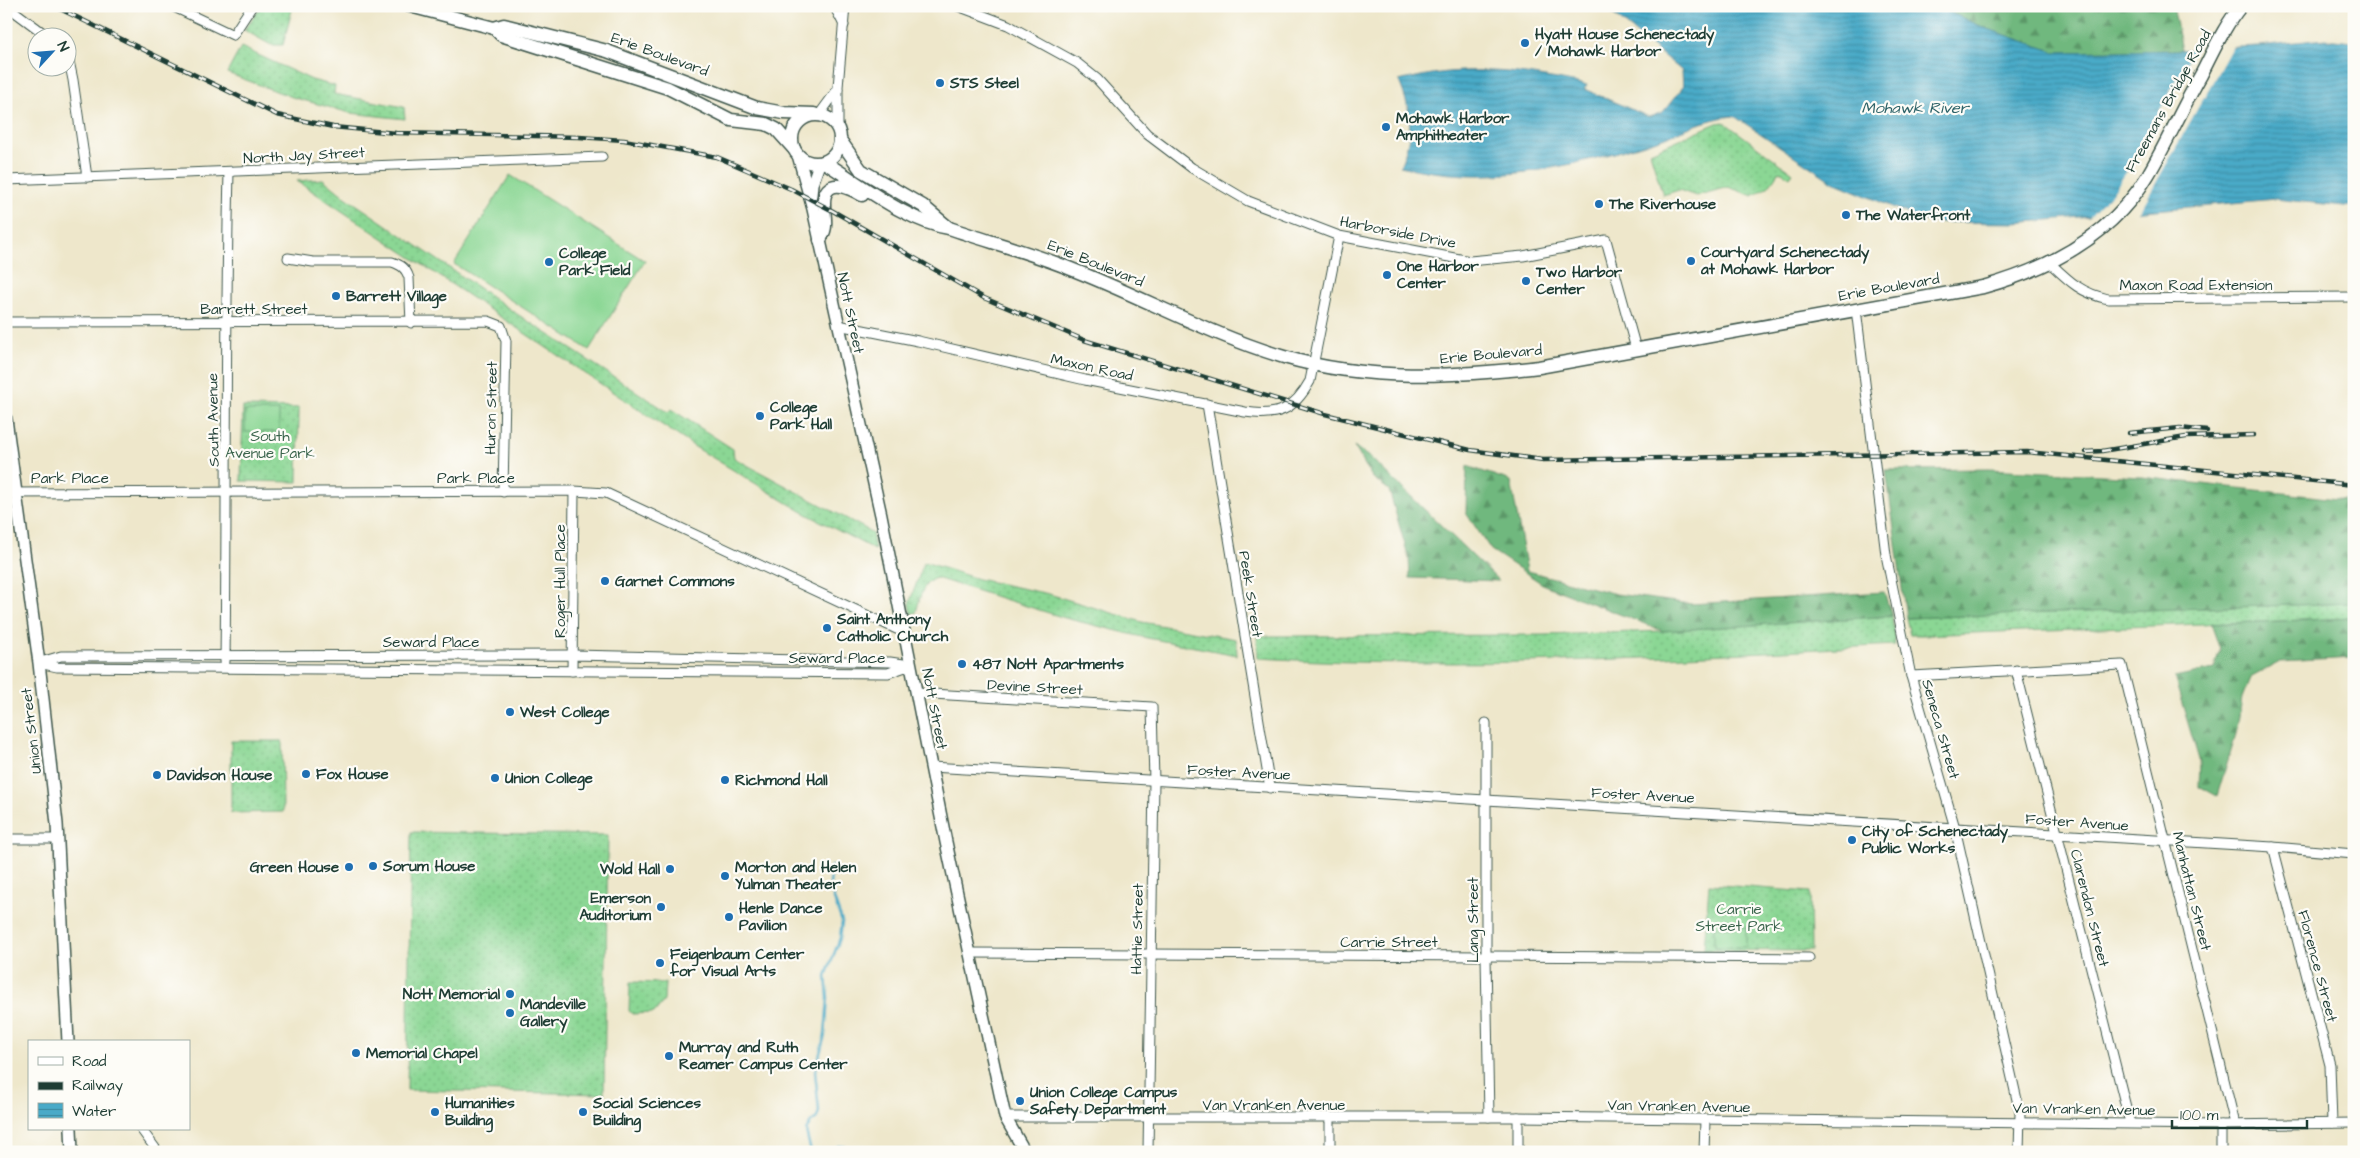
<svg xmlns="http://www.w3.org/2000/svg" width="2360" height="1158" viewBox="0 0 2360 1158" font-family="'Architects Daughter',sans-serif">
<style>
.grass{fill:url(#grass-dots);stroke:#558a64}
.forest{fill:url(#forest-firs);stroke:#487a59}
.garden{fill:#8bd794;stroke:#558a64}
.water{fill:url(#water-rules);stroke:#34747e}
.pier{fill:#eee7cb}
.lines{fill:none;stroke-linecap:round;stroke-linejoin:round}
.stream{stroke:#49aac8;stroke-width:2.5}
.minor-casing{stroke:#3e564b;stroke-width:11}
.major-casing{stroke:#3e564b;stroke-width:14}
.highway-casing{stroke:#3e564b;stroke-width:15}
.minor{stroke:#fff;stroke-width:9}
.major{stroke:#fff;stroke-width:11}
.highway{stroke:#fff;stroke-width:12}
.rail-casing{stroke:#1f3d34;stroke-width:4.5}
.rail{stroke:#fdfcf7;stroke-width:2.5;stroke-dasharray:8;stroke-linecap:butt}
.poi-dot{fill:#1f6fb2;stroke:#fdfcf7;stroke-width:2}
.labels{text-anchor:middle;stroke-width:4.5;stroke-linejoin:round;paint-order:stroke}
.poi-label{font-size:15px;font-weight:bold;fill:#1f3d34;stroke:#fdfcf7;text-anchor:start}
.street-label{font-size:15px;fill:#1f3d34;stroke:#fdfcf7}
.park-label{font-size:15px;fill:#3a644c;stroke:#fdfcf7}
.water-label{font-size:16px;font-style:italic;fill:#2e6368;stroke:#fdfcf7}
</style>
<defs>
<pattern id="grass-dots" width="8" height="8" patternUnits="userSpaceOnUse" patternTransform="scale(1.25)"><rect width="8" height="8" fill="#8bd794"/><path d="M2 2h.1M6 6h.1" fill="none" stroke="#78b980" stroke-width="1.8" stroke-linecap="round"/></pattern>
<pattern id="forest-firs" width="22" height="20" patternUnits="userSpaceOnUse" patternTransform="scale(1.25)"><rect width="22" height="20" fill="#70b87e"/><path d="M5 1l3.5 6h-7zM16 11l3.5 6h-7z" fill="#5b9768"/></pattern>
<pattern id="water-rules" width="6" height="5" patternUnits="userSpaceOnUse" patternTransform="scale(1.25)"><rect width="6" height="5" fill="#49aac8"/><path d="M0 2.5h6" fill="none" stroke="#3c8ca3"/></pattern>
</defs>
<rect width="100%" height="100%" fill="#fdfcf7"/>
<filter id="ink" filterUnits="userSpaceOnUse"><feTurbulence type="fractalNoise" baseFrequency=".02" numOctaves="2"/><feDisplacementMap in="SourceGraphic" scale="10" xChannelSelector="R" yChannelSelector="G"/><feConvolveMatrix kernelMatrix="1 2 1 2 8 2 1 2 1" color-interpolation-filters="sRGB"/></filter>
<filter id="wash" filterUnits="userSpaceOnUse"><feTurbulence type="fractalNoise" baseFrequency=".0096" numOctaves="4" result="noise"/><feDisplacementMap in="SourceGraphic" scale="20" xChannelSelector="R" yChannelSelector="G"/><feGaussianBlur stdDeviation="1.12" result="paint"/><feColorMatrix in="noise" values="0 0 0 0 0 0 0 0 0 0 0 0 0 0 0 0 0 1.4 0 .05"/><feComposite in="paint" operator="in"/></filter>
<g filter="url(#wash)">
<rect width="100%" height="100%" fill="#eee7cb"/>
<g class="grass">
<path d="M262,6H293L283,45H271L244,30Z"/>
<path d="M241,47L312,80L335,86L334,94L404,107L405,119L350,113L292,97L227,73Z"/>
<path d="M1724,122L1793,173L1790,177L1780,171L1768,187L1753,196L1728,187L1696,196L1679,190L1663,195L1650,152L1717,123Z"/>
<path d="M323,179L344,196L517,314L668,412L671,409L733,449L734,458L866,529L872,533L875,550L801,511L695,447L297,181Z"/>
<path d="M243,407L299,408L298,482L241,481Z"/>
<path d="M924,562L978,579L1049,594L1142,622L1236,639L1237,655L1142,637L1065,618L936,578C921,583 920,599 916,613L911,614L909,604Z"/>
<path d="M2354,603V618L1922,635H1910L1906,618Z"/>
<path d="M1892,616L1895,645C1683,656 1470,671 1258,658L1257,636L1544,635L1663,631Z"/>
<path d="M231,741H282L283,812L231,813Z"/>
<path d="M411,832L608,835L604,1094L407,1090Z"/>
<path d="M1709,884L1810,892L1811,951L1704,950Z"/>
<path d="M630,982L665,983L664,1001L654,1013L632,1014L629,1011Z"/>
</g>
<g class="forest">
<path d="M1936,6H2173L2182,50L2055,52L1985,28Z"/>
<path d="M1354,446L1373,460L1499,581L1410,578L1409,559L1389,490L1372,477Z"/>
<path d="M1467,466L1511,481L1527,571L1616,594L1691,604L1884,592L1892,616L1663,631L1544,585L1491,550L1466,513Z"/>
<path d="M1989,469L2141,477L2354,501V603L1906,618L1886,470Z"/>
<path d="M2354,618V658L2280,662L2250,678L2242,698L2236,734L2217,796L2199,786L2200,763L2174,677L2214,669L2220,649L2211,624Z"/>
</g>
<g class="garden">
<path d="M510,175L645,261L589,350L454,264Z"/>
<rect x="245" y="411" width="34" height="21"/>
<rect x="1714" y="927" width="32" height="20"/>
</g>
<path class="water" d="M1603,6H1936L1985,28L2055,52L2182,50L2258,46L2326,39L2352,42L2354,40V207L2275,199L2015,223L1928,222L1833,182L1734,116C1705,118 1679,133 1651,142C1564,169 1491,187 1400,166C1414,133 1412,113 1399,81C1467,63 1520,71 1587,85L1584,89L1649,117L1663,112L1683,87L1682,71Z"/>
<path class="pier" d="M2233,45L2207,92L2206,97H2204L2143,206L2136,214L2087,219L2112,193L2128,170L2169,93L2170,88H2172L2196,47Z"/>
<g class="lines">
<g class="stream">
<path d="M811,1152L806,1131L811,1122L817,1118L819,1111L815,1071L825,1035L828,998L826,976L840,938L842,922L830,887L831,866"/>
<path d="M828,1152L839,1146L845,1147L848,1152"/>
</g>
</g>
</g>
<g filter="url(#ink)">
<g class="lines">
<defs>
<g id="minor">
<path d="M7,6L50,38"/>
<path d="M172,6L233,35L252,6"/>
<path d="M834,6L844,25"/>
<path d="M958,6L1008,25L1077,63L1097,79L1147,134L1192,168L1248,201L1339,236L1470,261L1523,256L1606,240L1636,349"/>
<path d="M68,56L73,80L87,177"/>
<path d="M819,115L838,89"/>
<path d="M838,128V87L845,6"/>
<path d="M6,180L602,157"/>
<path d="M288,258L313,262H392C401,265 406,268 409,278L411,323"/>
<path d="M2050,263C2070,282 2081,293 2108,299L2354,297"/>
<path d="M1856,309L1886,555L1911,676L1955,828L2020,1113L2019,1152"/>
<path d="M6,322L488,321L501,326L506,341L503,492"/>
<path d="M838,325L918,341L1085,380L1245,412C1278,417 1294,410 1310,381L1339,236"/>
<path d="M1207,404L1270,788"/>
<path d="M6,493L574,491L606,493L905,633"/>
<path d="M41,662L61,656L573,655L890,662L910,665"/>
<path d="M225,662C227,499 225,335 229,172"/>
<path d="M39,663L57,667L888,673L911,665"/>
<path d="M2016,670L2130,1123"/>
<path d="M572,671L574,491"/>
<path d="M1911,676L2122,665L2235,1124"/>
<path d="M916,693L1152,707L1154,781L1148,1152"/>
<path d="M1486,723V957L1489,1117"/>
<path d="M931,767L2273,847L2354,854"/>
<path d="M6,839H58"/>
<path d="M2273,847L2330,1065L2332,1123"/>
<path d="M969,953L1809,958"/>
<path d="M1005,1117H1518L2221,1125L2354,1123"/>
<path d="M1330,1119V1152"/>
<path d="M141,1129L158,1152"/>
<path d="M1518,1152V1117"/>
<path d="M1704,1152L1705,1120"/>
<path d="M2221,1152V1125"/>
</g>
<g id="major">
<path d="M798,155L813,209L881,515L946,842L1005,1117L1025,1152"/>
<path d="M811,195L812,184L819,164"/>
<path d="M6,419L39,663L57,824L68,1042"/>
<path d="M71,1129L72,1152"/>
</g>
<g id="highway">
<path d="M410,6L494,28L501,35L668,88L731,120L766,124L776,129L794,149"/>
<path d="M494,28L504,25L607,51L757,108L784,113L814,114"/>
<circle cx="816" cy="139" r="24"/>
<path d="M840,140L861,170L923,206L949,228"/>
<path d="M824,162C861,184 907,222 949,228C990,242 1032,253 1071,269C1143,297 1210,335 1284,357C1367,381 1454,377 1539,367L1983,287C2048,269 2112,236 2148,175C2167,143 2182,108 2201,75C2213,52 2224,26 2241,6"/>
<path d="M820,240C822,236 825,231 825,226C826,216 822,204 825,195C831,177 853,190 862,195"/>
</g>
</defs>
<use href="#minor" class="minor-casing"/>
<use href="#major" class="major-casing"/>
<use href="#highway" class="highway-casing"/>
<use href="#minor" class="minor"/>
<use href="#major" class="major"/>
<use href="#highway" class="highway"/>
<defs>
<g id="rail">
<path d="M54,6L277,115L333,127L396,133L579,137L624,140L717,157L791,189L833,211L984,298L1084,340L1325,414L1470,450L1543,460L2027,452L2354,485"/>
<path d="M2129,433L2180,428L2207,431"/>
<path d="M2086,452L2102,451L2186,437L2254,435"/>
</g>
</defs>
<use href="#rail" class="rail-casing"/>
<use href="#rail" class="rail"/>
</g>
</g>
<g class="poi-dot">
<circle cx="1525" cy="43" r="5"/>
<circle cx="940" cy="83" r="5"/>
<circle cx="1386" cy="127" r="5"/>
<circle cx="1599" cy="204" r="5"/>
<circle cx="1846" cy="215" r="5"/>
<circle cx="1691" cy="261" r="5"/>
<circle cx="549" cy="262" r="5"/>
<circle cx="1387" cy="275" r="5"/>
<circle cx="1526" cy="281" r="5"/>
<circle cx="336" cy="296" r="5"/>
<circle cx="760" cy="416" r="5"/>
<circle cx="605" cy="581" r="5"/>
<circle cx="827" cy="628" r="5"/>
<circle cx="962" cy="664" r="5"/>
<circle cx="510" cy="712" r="5"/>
<circle cx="306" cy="774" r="5"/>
<circle cx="157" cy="775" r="5"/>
<circle cx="495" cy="778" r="5"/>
<circle cx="725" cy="780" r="5"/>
<circle cx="1852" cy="840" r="5"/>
<circle cx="373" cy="866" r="5"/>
<circle cx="349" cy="867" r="5"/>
<circle cx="670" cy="869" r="5"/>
<circle cx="725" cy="876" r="5"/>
<circle cx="661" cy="907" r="5"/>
<circle cx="729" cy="917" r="5"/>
<circle cx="660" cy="963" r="5"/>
<circle cx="510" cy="994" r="5"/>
<circle cx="510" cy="1013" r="5"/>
<circle cx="356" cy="1053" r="5"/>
<circle cx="669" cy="1056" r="5"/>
<circle cx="1020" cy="1101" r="5"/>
<circle cx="435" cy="1112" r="5"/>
<circle cx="583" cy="1112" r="5"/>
</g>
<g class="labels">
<g class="poi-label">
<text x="1535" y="39">Hyatt House Schenectady<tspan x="1535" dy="17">/ Mohawk Harbor</tspan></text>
<text x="950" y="88">STS Steel</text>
<text x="1396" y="123">Mohawk Harbor<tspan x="1396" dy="17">Amphitheater</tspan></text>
<text x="1609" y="209">The Riverhouse</text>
<text x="1856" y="220">The Waterfront</text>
<text x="1701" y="257">Courtyard Schenectady<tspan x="1701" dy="17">at Mohawk Harbor</tspan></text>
<text x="559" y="258">College<tspan x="559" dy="17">Park Field</tspan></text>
<text x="1397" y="271">One Harbor<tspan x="1397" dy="17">Center</tspan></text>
<text x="1536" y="277">Two Harbor<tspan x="1536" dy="17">Center</tspan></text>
<text x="346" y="301">Barrett Village</text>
<text x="770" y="412">College<tspan x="770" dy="17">Park Hall</tspan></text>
<text x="615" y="586">Garnet Commons</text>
<text x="837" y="624">Saint Anthony<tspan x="837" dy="17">Catholic Church</tspan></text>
<text x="972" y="669">487 Nott Apartments</text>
<text x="520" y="717">West College</text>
<text x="316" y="779">Fox House</text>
<text x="167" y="780">Davidson House</text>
<text x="505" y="783">Union College</text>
<text x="735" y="785">Richmond Hall</text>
<text x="1862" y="836">City of Schenectady<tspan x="1862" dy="17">Public Works</tspan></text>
<text x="383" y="871">Sorum House</text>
<text x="339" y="872" text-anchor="end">Green House</text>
<text x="735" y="872">Morton and Helen<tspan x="735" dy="17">Yulman Theater</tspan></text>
<text x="660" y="874" text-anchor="end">Wold Hall</text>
<text x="651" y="903" text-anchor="end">Emerson<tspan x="651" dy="17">Auditorium</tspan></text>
<text x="739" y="913">Henle Dance<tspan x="739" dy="17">Pavilion</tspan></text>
<text x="670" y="959">Feigenbaum Center<tspan x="670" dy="17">for Visual Arts</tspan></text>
<text x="500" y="999" text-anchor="end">Nott Memorial</text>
<text x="520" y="1009">Mandeville<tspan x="520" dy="17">Gallery</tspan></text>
<text x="679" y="1052">Murray and Ruth<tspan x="679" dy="17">Reamer Campus Center</tspan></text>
<text x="366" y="1058">Memorial Chapel</text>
<text x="1030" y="1097">Union College Campus<tspan x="1030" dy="17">Safety Department</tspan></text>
<text x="445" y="1108">Humanities<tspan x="445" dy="17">Building</tspan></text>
<text x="593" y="1108">Social Sciences<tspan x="593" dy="17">Building</tspan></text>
</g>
<g class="street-label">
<text transform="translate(660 54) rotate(20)" y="5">Erie Boulevard</text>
<text transform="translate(2168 101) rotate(-61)" y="5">Freemans Bridge Road</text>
<text transform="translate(304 155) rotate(-3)" y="5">North Jay Street</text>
<text transform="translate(1398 232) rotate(11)" y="5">Harborside Drive</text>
<text transform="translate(1096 263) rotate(22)" y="5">Erie Boulevard</text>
<text x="2196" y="290">Maxon Road Extension</text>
<text transform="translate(1889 287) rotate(-10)" y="5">Erie Boulevard</text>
<text x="254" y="314">Barrett Street</text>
<text transform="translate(851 313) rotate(78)" y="5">Nott Street</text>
<text transform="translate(1491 354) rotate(-5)" y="5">Erie Boulevard</text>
<text transform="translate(1092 367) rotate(12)" y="5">Maxon Road</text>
<text transform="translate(491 408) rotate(-89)" y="5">Huron Street</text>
<text transform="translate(213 420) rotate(-91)" y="5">South Avenue</text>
<text x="70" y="483">Park Place</text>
<text x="476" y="483">Park Place</text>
<text transform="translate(560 581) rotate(-90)" y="5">Roger Hull Place</text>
<text transform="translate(1251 594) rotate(81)" y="5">Peek Street</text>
<text x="431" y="647">Seward Place</text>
<text x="837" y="663">Seward Place</text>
<text transform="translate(1035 687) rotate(3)" y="5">Devine Street</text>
<text transform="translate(935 709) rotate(79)" y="5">Nott Street</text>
<text transform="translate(1941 729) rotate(74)" y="5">Seneca Street</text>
<text transform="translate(31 731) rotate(-97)" y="5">Union Street</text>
<text transform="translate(1239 772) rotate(3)" y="5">Foster Avenue</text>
<text transform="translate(1643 795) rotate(3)" y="5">Foster Avenue</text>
<text transform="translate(2077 822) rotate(4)" y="5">Foster Avenue</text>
<text transform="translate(2192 891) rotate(76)" y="5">Manhattan Street</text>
<text transform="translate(2090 908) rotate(76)" y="5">Clarendon Street</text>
<text transform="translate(1473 920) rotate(-90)" y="5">Lang Street</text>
<text transform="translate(1137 929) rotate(-89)" y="5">Hattie Street</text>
<text x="1389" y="947">Carrie Street</text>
<text transform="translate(2318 966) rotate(75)" y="5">Florence Street</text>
<text x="1274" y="1110">Van Vranken Avenue</text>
<text transform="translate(1679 1106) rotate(1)" y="5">Van Vranken Avenue</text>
<text transform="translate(2084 1109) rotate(1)" y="5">Van Vranken Avenue</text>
</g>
<g class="park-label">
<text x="270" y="441">South<tspan x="270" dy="17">Avenue Park</tspan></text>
<text x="1739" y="914">Carrie<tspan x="1739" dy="17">Street Park</tspan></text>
</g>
<g class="water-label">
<text x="1915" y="113">Mohawk River</text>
</g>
</g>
<rect width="2360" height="1158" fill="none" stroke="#fdfcf7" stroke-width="25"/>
<rect x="28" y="1040" width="162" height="90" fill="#fdfcf7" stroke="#a4b0a9"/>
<rect x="38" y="1057" width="25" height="8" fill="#ffffff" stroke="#a4b0a9"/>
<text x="72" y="1066" font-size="15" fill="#1f3d34">Road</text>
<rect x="38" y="1082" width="25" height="8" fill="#1f3d34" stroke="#a4b0a9"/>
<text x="72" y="1090" font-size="15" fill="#1f3d34">Railway</text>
<rect x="38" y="1103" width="25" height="15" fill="url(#water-rules)" stroke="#a4b0a9"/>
<text x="72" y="1116" font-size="15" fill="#1f3d34">Water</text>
<g transform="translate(52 52) rotate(64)"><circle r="24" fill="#fdfcf7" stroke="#a4b0a9"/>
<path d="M0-4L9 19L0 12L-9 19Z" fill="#1f6fb2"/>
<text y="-8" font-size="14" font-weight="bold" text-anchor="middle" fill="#1f3d34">N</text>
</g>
<path d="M2172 1120v8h135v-8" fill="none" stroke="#1f3d34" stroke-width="2.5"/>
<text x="2180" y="1120" font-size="15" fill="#1f3d34" stroke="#fdfcf7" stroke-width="4" paint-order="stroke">100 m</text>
</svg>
